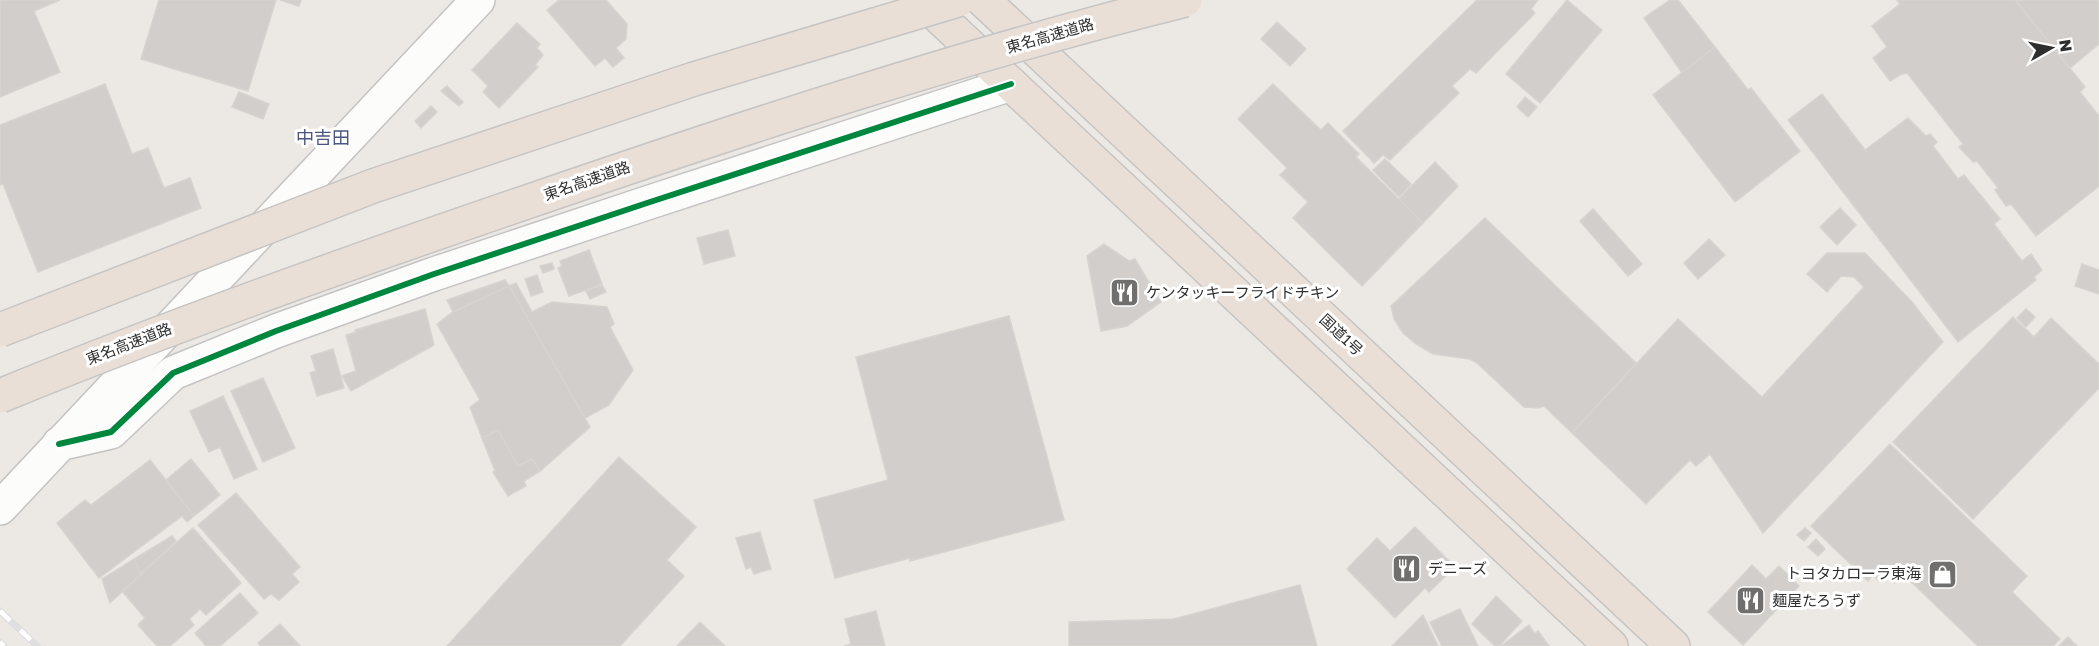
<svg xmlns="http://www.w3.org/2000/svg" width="2099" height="646" viewBox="0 0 2099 646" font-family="'Golos Text','Noto Sans JP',sans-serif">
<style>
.building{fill:#d1cecb;stroke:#d7d4d0;stroke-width:1.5}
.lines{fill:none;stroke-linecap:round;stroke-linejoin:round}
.minor-casing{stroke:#c5c4c5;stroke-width:36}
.highway-casing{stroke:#c6c5c4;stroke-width:36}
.minor{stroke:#fcfcfb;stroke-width:33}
.highway{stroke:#eadfd6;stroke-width:33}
.rail-casing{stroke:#dfdfe1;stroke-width:7}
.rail{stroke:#fff;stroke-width:4.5;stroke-dasharray:14;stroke-linecap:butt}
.highway-bridge-casing{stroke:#c6c5c4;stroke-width:36;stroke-linecap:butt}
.highway-bridge{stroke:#eadfd6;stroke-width:33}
.cycleway-casing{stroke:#fff;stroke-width:10}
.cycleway{stroke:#00873e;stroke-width:6}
.labels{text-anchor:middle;stroke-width:6;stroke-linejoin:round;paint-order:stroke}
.street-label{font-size:15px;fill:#2e2e2e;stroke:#fff}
.poi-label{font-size:15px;fill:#2e2e2e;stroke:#fff;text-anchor:start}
.quarter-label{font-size:18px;fill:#4d5680;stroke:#fff}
</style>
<rect width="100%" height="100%" fill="#ece8e4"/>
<g class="building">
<path d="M0,0H60L34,11L60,72L0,97Z"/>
<path d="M159,0H276L248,91L141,59Z"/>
<path d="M280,0H301L299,6Z"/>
<path d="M559,0H606L627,24L626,39L616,48L624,58L613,67L605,58L595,66L547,10Z"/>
<path d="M1477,0H1538L1531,9L1535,13L1476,73L1470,69L1452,86L1459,93L1390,160L1383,155L1374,163L1343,131Z"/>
<path d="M1567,0L1602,30L1540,103L1506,74Z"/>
<path d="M1670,0H1678L1715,47L1682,73L1644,18Z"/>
<path d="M1897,0H2015L2085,87L2080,92L2099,116V186L2036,236L2011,204L2006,206L1995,190L1998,188L1977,161L1973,162L1959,147L1963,144L1907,73L1900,75L1890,81L1873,58L1887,47L1872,26L1900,4Z"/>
<path d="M2015,0H2099V44L2070,68Z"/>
<path d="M1277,22L1306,49L1290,66L1261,39Z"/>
<path d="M517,23L540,44L537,48L543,55L535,65L538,67L499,108L483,92L488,86L472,70Z"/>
<path d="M1715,47L1748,90L1751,88L1800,151L1735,202L1653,95Z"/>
<path d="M105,84L132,154L148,148L164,188L190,178L201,208L38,272L3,184L0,185V125Z"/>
<path d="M1273,84L1321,130L1328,123L1359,154L1356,157L1423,223L1362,286L1293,218L1308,202L1280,175L1287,168L1238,119Z"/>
<path d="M447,86L463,102L459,106L441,91Z"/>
<path d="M239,92L269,104L263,119L232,107Z"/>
<path d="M1822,94L1865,150L1908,118L1926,136L1930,134L1937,142L1933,146L1958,179L1964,175L2000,219L1994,224L2022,261L2031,254L2042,270L2034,277L2036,280L1958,342L1788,120Z"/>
<path d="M1525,97L1537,107L1528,117L1517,107Z"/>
<path d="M431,106L437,112L421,128L415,121Z"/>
<path d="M1385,159L1411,184L1399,197L1373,170Z"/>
<path d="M1435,162L1458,186L1423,223L1399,199Z"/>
<path d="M1840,208L1856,225L1837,245L1820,227Z"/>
<path d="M1593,209L1642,264L1628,276L1580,221Z"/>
<path d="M1485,218L1636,363L1572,433L1544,406L1538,408L1524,407L1477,363L1470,359L1433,354L1416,344L1403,333L1394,319L1391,306Z"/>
<path d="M728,230L735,256L704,264L697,238Z"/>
<path d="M1709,239L1725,255L1698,279L1684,263Z"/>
<path d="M1104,244L1129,261L1135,259L1161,302L1127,326L1101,331L1087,256Z"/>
<path d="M589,250L602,284L569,296L558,268L562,266L560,261Z"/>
<path d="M1827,253H1865L1912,302L1943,342L1763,533L1710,454L1696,466L1690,460L1646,504L1572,433L1678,319L1762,397L1864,287L1854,277L1841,276L1827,292L1807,274Z"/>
<path d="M552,263L554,269L543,273L540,266Z"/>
<path d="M2082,264L2099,270V294L2075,286Z"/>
<path d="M537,275L543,292L531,296L525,279Z"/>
<path d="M505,280L509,286L453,312L447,300Z"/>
<path d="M516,283L532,312L552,302L607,307L614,324L610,327L633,370L609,405L585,418L509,286Z"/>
<path d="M602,285L606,292L590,299L586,291Z"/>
<path d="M509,286L590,427L540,471L532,459L518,466L498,430L482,438L470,407L480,400L437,324L453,312Z"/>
<path d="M425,309L434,345L351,391L342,376L356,371L346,335L356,332L355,330Z"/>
<path d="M2026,309L2035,317L2026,327L2017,318Z"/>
<path d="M1009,316L1064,520L910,561V558L835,578L814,500L888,480L856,357Z"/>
<path d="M2013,317L2034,337L2051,318L2099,364V388L1973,519L1893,442Z"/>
<path d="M333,349L344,388L317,396L310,373L316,371L311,356Z"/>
<path d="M263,378L295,448L263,462L231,391Z"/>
<path d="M223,396L257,469L234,479L220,447L209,452L190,411Z"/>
<path d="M498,430L518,466L532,459L540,471L524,481L526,486L508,496L493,472L495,471L482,438Z"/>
<path d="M1890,444L2027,576L2012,592L2060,639L2053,646H1978L1903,574L1894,583L1885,575L1879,581L1873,575L1868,581L1811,526Z"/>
<path d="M619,457L696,527L667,560L684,576L620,646H447Z"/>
<path d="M191,459L220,495L194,516L166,480Z"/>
<path d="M150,460L194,516L187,522L182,516L99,578L57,523L85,500L91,505Z"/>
<path d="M236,493L300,567L292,574L299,582L279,600L271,594L264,599L198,525Z"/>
<path d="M1415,527L1455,567L1429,592L1425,588L1395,618L1347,569L1377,538L1390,551Z"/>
<path d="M193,528L241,583L206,615L200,609L189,619L194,625L170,646H157L138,625L145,618L122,591Z"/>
<path d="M1805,528L1811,533L1804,541L1797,535Z"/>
<path d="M760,532L771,569L754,574L751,567L746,569L736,538Z"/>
<path d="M172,536L176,541L141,574L134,559Z"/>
<path d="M1816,539L1825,549L1818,556L1808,547Z"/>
<path d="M134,559L141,574L110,603L102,579Z"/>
<path d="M1752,565L1766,579L1779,566L1799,586L1743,645L1708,612Z"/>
<path d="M1300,585L1317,646H1069V622L1174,619Z"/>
<path d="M240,593L258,613L220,646H206L195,633Z"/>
<path d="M1496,596L1522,621L1499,646H1495L1472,624Z"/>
<path d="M1460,609L1478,646H1442L1430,622Z"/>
<path d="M876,611L885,646H844L851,644L845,619Z"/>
<path d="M1423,615L1438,646H1392Z"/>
<path d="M700,622L725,646H677Z"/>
<path d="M280,624L300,646H260L258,643Z"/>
<path d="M1529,625L1535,634L1538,631L1549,646H1501Z"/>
<path d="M2068,637L2077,646H2059Z"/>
</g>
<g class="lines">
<defs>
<g id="minor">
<path d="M59,444L111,432L173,373L276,331L434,274L647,203L1011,84"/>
<path d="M0,508L478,0"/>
</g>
<g id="highway">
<path d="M921,0L1611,646"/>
<path d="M983,0L1673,646"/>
</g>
</defs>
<use href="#minor" class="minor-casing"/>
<use href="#highway" class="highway-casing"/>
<use href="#minor" class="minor"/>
<use href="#highway" class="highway"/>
<defs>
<g id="rail">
<path d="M0,611L37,646"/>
<path d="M0,642L4,646"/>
</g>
</defs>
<use href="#rail" class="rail-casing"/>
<use href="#rail" class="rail"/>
<defs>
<g id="highway-bridge">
<path d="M0,330L373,186L694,79L958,0"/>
<path d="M0,396C173,325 348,263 524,203C742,128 961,56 1185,0"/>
</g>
</defs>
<use href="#highway-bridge" class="highway-bridge-casing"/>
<use href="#highway-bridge" class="highway-bridge"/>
<defs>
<path id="cycleway" d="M59,444L111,432L173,373L276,331L434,274L647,203L1011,84"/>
</defs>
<use href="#cycleway" class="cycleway-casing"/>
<use href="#cycleway" class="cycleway"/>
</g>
<defs>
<symbol id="restaurant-square" viewBox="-11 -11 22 22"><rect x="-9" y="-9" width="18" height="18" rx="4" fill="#706f6e" stroke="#fff"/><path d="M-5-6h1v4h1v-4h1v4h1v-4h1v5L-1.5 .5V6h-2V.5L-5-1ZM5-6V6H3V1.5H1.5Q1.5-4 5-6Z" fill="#fff"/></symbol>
<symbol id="shop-square" viewBox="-11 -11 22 22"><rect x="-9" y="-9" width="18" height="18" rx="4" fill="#706f6e" stroke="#fff"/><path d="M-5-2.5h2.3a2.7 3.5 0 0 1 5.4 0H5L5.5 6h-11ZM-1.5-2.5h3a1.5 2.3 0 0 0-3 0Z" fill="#fff"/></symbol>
</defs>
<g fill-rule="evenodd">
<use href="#restaurant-square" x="1108" y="276" width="33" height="33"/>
<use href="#restaurant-square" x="1390" y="552" width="33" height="33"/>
<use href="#shop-square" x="1926" y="558" width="33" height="33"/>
<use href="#restaurant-square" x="1734" y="584" width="33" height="33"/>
</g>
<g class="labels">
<g class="street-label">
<text transform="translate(1050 36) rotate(-16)" y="5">東名高速道路</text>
<text transform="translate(587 181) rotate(-19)" y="5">東名高速道路</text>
<text transform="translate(1341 335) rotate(43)" y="5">国道1号</text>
<text transform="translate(129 344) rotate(-21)" y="5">東名高速道路</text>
</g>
<g class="poi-label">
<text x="1146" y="298">ケンタッキーフライドチキン</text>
<text x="1428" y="574">デニーズ</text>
<text x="1921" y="579" text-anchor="end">トヨタカローラ東海</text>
<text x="1772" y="606">麺屋たろうず</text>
</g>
<g class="quarter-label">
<text x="323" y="144">中吉田</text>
</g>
</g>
<g transform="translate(2051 48) rotate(81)" stroke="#ffffff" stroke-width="4.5" paint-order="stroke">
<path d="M0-4.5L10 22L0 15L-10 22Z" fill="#2e2e2e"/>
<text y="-9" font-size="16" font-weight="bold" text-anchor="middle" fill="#2e2e2e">N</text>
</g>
</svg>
